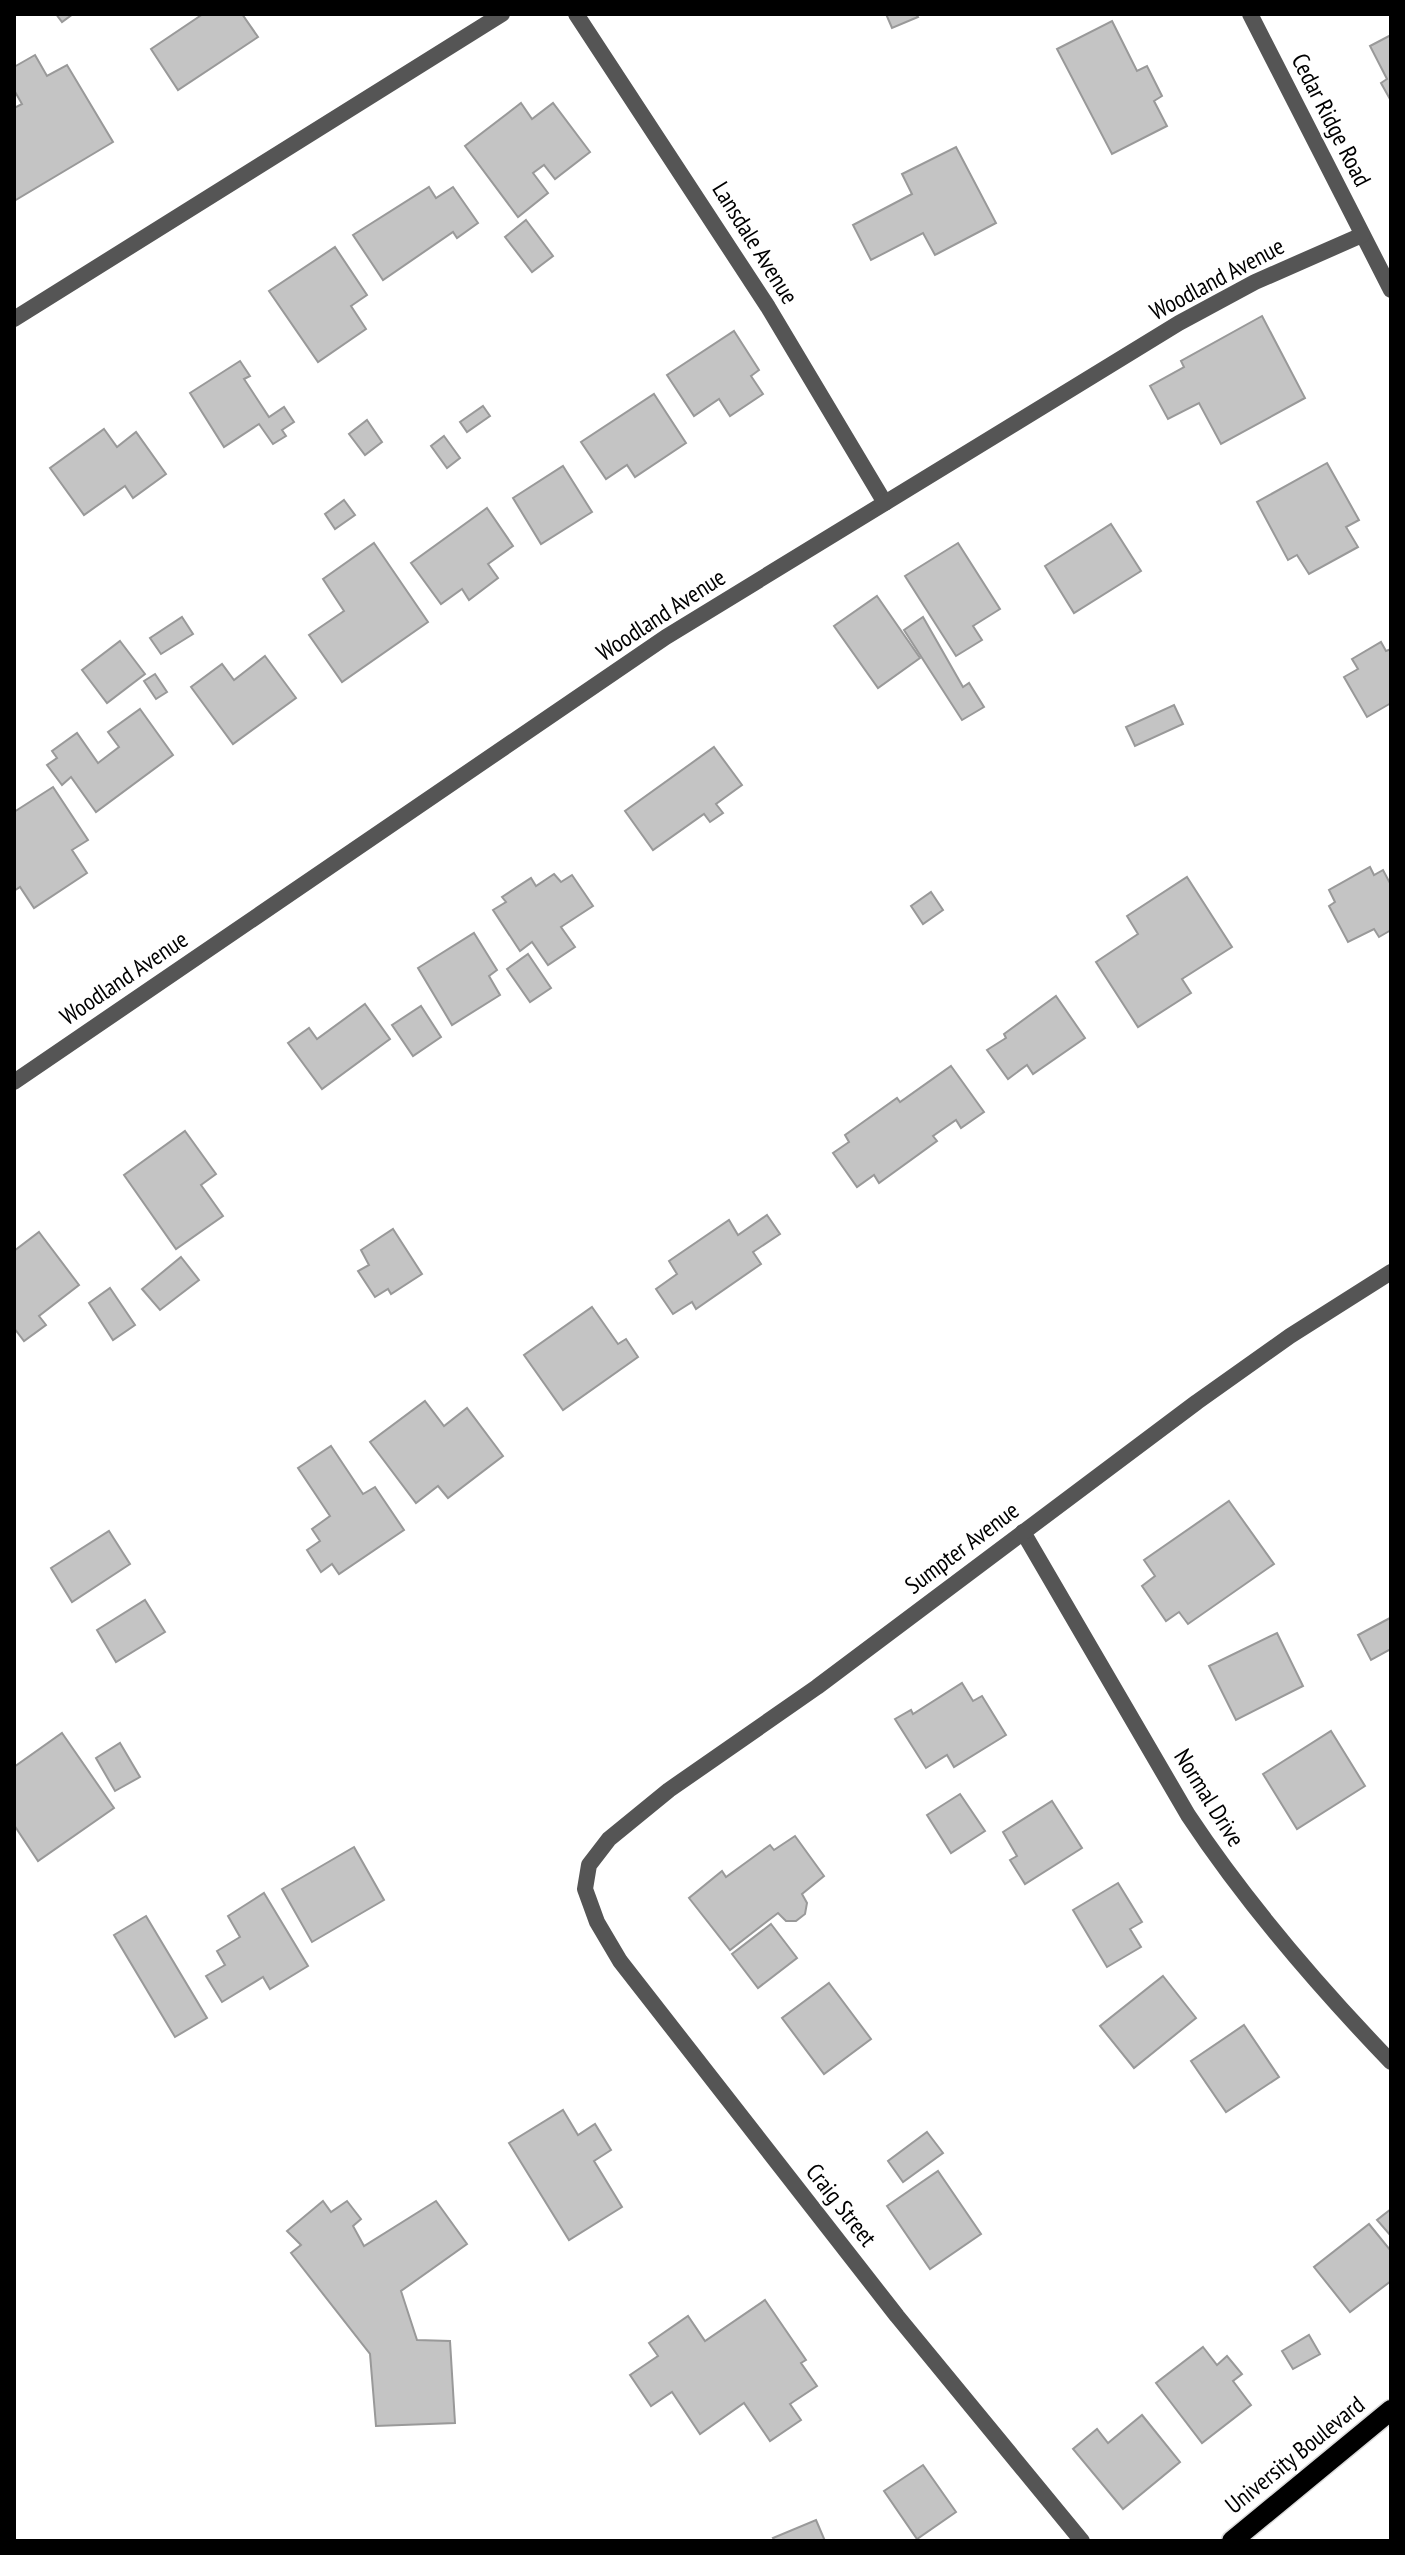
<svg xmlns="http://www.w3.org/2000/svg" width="1405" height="2555" viewBox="0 0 1405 2555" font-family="'PT Sans Narrow',sans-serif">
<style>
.building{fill:#c4c4c4;stroke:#999;stroke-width:2}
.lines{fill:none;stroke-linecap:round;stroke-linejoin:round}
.primary-casing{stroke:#dbdbdb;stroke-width:23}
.street{stroke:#555;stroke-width:16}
.primary{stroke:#000;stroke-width:20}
.labels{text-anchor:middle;stroke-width:6;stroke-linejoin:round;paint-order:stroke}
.street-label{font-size:24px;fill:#000;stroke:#fff}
</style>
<rect width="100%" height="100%" fill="#fff"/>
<g class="building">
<path d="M56,14H73L62,22Z"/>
<path d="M203,14H242L258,37L178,90L151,49Z"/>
<path d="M886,14H916L918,17L892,28Z"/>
<path d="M1112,21L1137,71L1147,66L1162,96L1154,101L1167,126L1112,154L1057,49Z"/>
<path d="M1391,35V101L1381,83L1387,79L1370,46Z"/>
<path d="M35,55L47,76L67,65L113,142L14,201V108L22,104L14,90V67Z"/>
<path d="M521,103L532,119L553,103L590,152L555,179L544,165L533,173L548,193L518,217L465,146Z"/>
<path d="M956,147L996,223L935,255L923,233L871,260L853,225L912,194L902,174Z"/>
<path d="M429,187L436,198L453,187L478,223L457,238L453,232L383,280L353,235Z"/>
<path d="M526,220L553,256L532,272L505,237Z"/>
<path d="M335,247L367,295L351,306L366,329L318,362L269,291Z"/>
<path d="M1262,316L1305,398L1221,444L1199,403L1168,419L1150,386L1184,367L1181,361Z"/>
<path d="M734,331L759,370L751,376L763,394L730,416L719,399L694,416L667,375Z"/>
<path d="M240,361L250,376L244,379L269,417L284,407L294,422L282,430L286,436L273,444L259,424L224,447L190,393Z"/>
<path d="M654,394L686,443L635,477L627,465L606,479L581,442Z"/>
<path d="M483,406L490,416L467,432L460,422Z"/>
<path d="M367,420L382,442L365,455L349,434Z"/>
<path d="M104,429L117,447L136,432L166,474L133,498L125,486L84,515L50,468Z"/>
<path d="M444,436L460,458L447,468L431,446Z"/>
<path d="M1327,463L1359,520L1346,527L1358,547L1309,574L1297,555L1288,560L1257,502Z"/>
<path d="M563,466L592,512L541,544L513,498Z"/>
<path d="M344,500L355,515L335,529L325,514Z"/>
<path d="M487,508L513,546L488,564L498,578L469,600L462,589L441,604L411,563Z"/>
<path d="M1111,524L1141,571L1074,613L1045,566Z"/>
<path d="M374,543L428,622L342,682L309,635L344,611L323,579Z"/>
<path d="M958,543L1000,609L973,626L982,640L956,656L905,576Z"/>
<path d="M877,596L920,658L878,688L834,626Z"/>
<path d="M182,617L193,634L161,654L150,638Z"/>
<path d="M923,617L963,687L969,683L984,707L962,720L904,630Z"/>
<path d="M120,641L145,674L107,703L82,670Z"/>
<path d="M1381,642L1386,651L1391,649V703L1367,717L1344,677L1358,669L1352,659Z"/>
<path d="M265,656L296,698L233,744L191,687L222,664L234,680Z"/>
<path d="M155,674L167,692L156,699L144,681Z"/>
<path d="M1174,705L1183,724L1135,746L1126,727Z"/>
<path d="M140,709L173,755L96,812L71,777L62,785L47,765L57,758L52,751L77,733L98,763L119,747L108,732Z"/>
<path d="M714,747L742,785L716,804L723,813L710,822L704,814L653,850L625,811Z"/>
<path d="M53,787L88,840L72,850L87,873L34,908L20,887L14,891V812Z"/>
<path d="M1370,867L1374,875L1383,870L1391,885V930L1379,937L1374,929L1348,942L1329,906L1335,902L1329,890Z"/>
<path d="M554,874L561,882L572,875L593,906L561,927L575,947L548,965L532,942L520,951L493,910L506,902L502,897L531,878L536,886Z"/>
<path d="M1187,877L1232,947L1182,979L1191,993L1138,1027L1096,962L1138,934L1127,916Z"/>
<path d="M931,892L943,910L923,924L911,906Z"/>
<path d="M474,933L497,970L489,976L500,995L452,1025L418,968Z"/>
<path d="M528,954L551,988L530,1002L507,969Z"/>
<path d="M1056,996L1085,1038L1033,1074L1027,1065L1008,1079L987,1050L1006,1038L1004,1034Z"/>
<path d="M365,1004L390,1039L322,1089L288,1043L309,1028L317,1039Z"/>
<path d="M421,1006L441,1037L413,1056L392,1025Z"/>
<path d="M951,1066L984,1112L961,1128L956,1120L933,1136L937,1141L879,1183L874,1175L857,1187L833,1153L849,1142L845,1135L897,1098L900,1102Z"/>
<path d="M185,1131L216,1174L201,1185L223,1216L176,1249L124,1175Z"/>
<path d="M767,1215L780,1234L753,1252L761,1264L696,1309L692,1302L673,1314L656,1289L677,1274L669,1261L729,1220L738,1235Z"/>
<path d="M393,1229L422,1274L391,1294L388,1289L375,1297L358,1271L369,1265L361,1250Z"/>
<path d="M39,1232L79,1285L39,1316L46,1325L24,1341L14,1328V1251Z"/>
<path d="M181,1257L199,1280L160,1310L142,1289Z"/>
<path d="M110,1288L135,1325L113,1340L89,1303Z"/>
<path d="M592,1307L618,1344L626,1339L638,1357L563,1410L524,1355Z"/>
<path d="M425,1401L444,1426L467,1408L503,1456L448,1498L438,1486L416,1503L370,1442Z"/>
<path d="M331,1446L363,1494L375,1487L404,1530L339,1574L332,1564L321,1572L307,1550L320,1541L312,1529L330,1516L298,1468Z"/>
<path d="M1229,1501L1274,1564L1188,1624L1179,1612L1166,1621L1142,1586L1155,1576L1144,1560Z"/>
<path d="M109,1531L130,1564L72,1602L51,1568Z"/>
<path d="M145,1600L165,1632L116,1662L97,1630Z"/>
<path d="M1390,1618L1391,1649L1371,1660L1358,1635Z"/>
<path d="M1277,1633L1303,1686L1236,1720L1209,1666Z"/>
<path d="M962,1683L973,1701L982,1696L1006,1735L954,1767L947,1755L926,1768L895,1719L911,1710L913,1714Z"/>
<path d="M1331,1731L1365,1786L1297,1829L1263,1774Z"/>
<path d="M62,1733L114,1808L38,1861L14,1825V1767Z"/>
<path d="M120,1743L140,1777L115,1791L96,1758Z"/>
<path d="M960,1794L985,1831L951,1853L927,1815Z"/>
<path d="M1052,1801L1082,1848L1025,1884L1010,1860L1017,1856L1003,1832Z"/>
<path d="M795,1836L824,1876L802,1894L807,1903L805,1914L796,1921H786L778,1913L730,1950L689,1898L722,1871L726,1877L770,1845L774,1850Z"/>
<path d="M354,1847L384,1900L312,1942L282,1889Z"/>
<path d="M1118,1883L1142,1922L1130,1929L1141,1947L1107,1967L1073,1910Z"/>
<path d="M264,1893L308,1966L270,1989L263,1977L222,2002L206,1976L225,1965L217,1951L240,1937L228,1916Z"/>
<path d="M146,1916L207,2018L175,2037L114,1935Z"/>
<path d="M771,1924L797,1958L758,1988L732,1954Z"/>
<path d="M1163,1976L1196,2018L1134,2068L1100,2026Z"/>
<path d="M829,1983L871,2039L824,2074L782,2018Z"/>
<path d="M1244,2025L1279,2077L1226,2112L1191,2061Z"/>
<path d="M563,2110L578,2135L595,2124L611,2150L594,2161L622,2207L569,2240L509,2143Z"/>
<path d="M927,2132L943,2153L903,2182L888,2161Z"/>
<path d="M938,2171L981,2234L930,2269L887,2206Z"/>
<path d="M323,2201L331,2212L347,2201L361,2219L353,2226L364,2246L436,2201L467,2244L401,2291L417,2340L450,2341L455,2423L376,2426L370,2354L291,2253L301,2245L287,2231Z"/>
<path d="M1391,2209V2236L1377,2220Z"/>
<path d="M1369,2224L1391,2251V2281L1350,2312L1314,2267Z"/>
<path d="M765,2300L806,2360L801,2363L817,2386L790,2404L801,2420L770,2441L744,2403L700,2434L672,2392L651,2406L630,2375L658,2356L649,2343L688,2316L705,2341Z"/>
<path d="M1309,2335L1320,2354L1293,2369L1282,2351Z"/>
<path d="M1203,2347L1217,2365L1227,2356L1242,2374L1233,2381L1251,2405L1202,2443L1156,2383Z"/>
<path d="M1142,2415L1180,2462L1123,2509L1073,2449L1097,2429L1108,2443Z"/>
<path d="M923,2465L956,2512L917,2539L884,2491Z"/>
<path d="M816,2520L825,2541H775L773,2538Z"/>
</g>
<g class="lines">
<defs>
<path id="primary" d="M1232,2541L1391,2410"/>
</defs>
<use href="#primary" class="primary-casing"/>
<g class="street">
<path d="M576,14L768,307L885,503"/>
<path d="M1250,14L1391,290"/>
<path d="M14,319L502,14"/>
<path d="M14,1082L666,637L1179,323L1255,282L1362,235"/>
<path d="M1023,1532L1188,1815C1247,1904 1317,1985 1391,2062"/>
<path d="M1082,2541L897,2316L620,1961L597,1922L585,1889L589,1865L609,1839L669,1790L817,1687L1197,1402L1290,1336L1391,1272"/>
</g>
<use href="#primary" class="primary"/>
</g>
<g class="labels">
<g class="street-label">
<text transform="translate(1331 120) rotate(63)" y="8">Cedar Ridge Road</text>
<text transform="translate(755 243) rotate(58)" y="8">Lansdale Avenue</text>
<text transform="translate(1217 279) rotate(-28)" y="8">Woodland Avenue</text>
<text transform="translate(661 615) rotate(-33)" y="8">Woodland Avenue</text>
<text transform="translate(124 978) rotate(-34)" y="8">Woodland Avenue</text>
<text transform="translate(962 1548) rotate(-37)" y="8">Sumpter Avenue</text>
<text transform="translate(1209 1798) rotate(58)" y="8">Normal Drive</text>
<text transform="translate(841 2205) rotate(52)" y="8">Craig Street</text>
<text transform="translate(1295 2455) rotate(-39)" y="8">University Boulevard</text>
</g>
</g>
<rect width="1405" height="2555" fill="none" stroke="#000000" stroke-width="32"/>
</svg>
